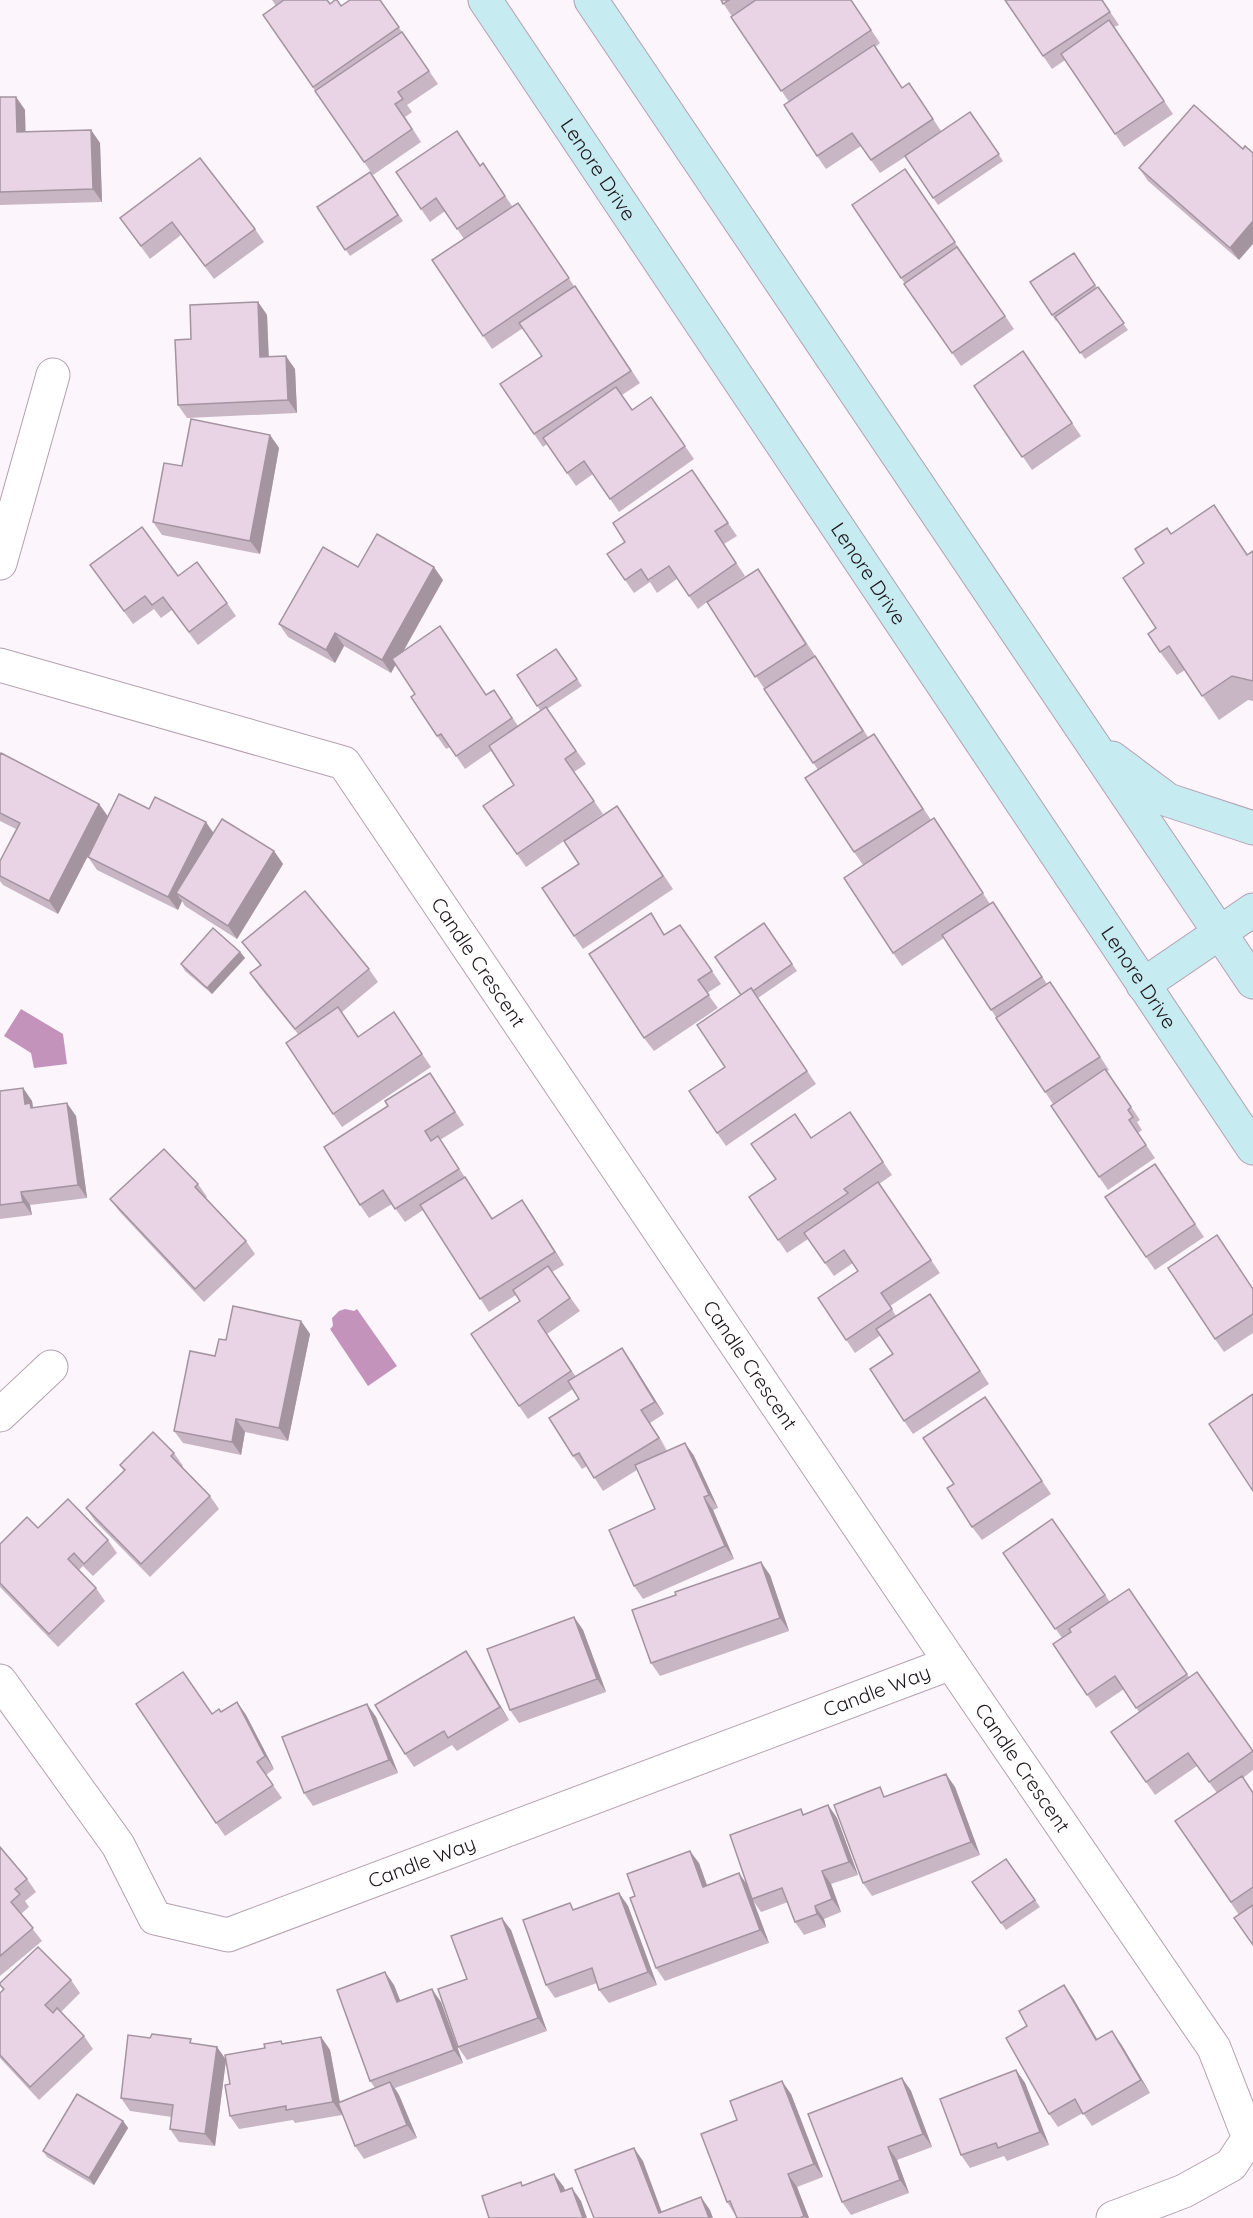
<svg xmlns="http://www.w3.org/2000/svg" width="1253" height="2218" viewBox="0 0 1253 2218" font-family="Quicksand,sans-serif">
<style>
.water{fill:#c393bc}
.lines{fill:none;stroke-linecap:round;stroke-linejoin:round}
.street-casing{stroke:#b4a0b0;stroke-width:35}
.secondary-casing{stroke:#b4a0b0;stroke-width:35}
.street{stroke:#fff;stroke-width:33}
.secondary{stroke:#c6ebf0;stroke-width:33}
.wall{fill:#c8b6c5}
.shaded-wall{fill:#a394a0}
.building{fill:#e9d4e5;stroke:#a394a0;stroke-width:1.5}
.labels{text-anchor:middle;stroke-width:4.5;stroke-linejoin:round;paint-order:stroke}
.street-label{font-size:20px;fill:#1b141a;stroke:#fff}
</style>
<rect width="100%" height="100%" fill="#fdf5fc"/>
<g class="water">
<path d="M21,1009L63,1034L67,1064L34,1068L31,1053L4,1036Z"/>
<path d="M345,1309L354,1311L357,1309L397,1366L368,1386L330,1329L333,1326L332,1318L339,1311Z"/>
</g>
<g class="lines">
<defs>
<g id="street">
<path d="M0,563L53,375"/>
<path id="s1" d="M0,665L344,763L951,1663L1214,2048L1249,2138L1231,2165L1184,2191L1113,2218"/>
<path d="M0,1415L51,1367"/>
<path id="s2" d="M0,1681L118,1845L155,1918L228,1935L951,1663"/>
</g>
<g id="secondary">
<path id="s3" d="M485,0L1253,1148"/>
<path d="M591,0L1253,982"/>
<path d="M1112,758L1168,800L1253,828"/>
<path d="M1143,985L1253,910"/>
</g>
</defs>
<use href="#street" class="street-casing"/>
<use href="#secondary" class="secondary-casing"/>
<use href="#street" class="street"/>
<use href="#secondary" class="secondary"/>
</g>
<g class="wall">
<path d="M272,0H327L330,4L341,6L380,0L438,84L407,105L412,112L405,117L421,142L373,175L263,15L276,6Z"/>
<path d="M721,0H851L880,43L875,47L902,88L918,96L941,131L970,112L1003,161L938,205L905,157L880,173L861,146L826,169L817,156L789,102Z"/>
<path d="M1005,0H1102L1119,25L1114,27L1173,114L1124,147L1065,60L1052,69Z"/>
<path d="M0,97H16L25,110V132L91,130L100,143L102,202L0,205Z"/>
<path d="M1194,105L1239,260L1148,181L1139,168Z"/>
<path d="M457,131L480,166L483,163L512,206L518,203L574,286L584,299L640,383L622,395L632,410L651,397L694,459L619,512L593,474L576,486L547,444L543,447L534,434L542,356L523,328L492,349L432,260L464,239L445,211L430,222L421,209Z"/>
<path d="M905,169L1014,329L961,366L901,278Z"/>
<path d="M370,172L403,221L350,256L317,207Z"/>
<path d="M120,218L255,229L264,242L214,279L181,235L150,259Z"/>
<path d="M1074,253L1097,288L1128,330L1085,359L1058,320L1056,321L1030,282Z"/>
<path d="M258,302L267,315L269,357L295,369L297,413L187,418L178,405L191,339Z"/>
<path d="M1023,351L1081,436L1032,470L974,386Z"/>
<path d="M270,435L279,448L260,554L162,535L153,522Z"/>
<path d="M692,470L737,536L724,544L745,576L725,590L767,582L868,737L883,747L931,820L934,818L990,904L1002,915L1047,984L1050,982L1109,1070L1107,1071L1140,1120L1137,1122L1142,1130L1138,1133L1155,1158L1108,1190L1051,1106L1053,1104L944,938L902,966L893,953L863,865L854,852L818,770L707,602L698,609L677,579L657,593L650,582L634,593L625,580V542Z"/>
<path d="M1214,505L1248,555L1253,551V701L1248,700L1219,720L1185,670L1177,675L1160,652L1144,563L1171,534Z"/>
<path d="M90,565L178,576L227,603L236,616L198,645L172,610L161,618L154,609L133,624Z"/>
<path d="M358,567L443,580L403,652L487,695L494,690L518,726L540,710L517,675L556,649L582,686L547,709L586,764L574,772L603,814L577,832L617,806L673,889L583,949L574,936L579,864L564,841L526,867L483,806L514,785L491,751L465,769L450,747L446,749L437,736L415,694L395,665L391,673L344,646L335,663L288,637L279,624Z"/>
<path d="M0,756L99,804L108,816L149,809L213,833L274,851L283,864L237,939L185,906L182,901L178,910L97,870L88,857L93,846L58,914L3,885L0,881V861L16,829L0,821Z"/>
<path d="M764,923L797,971L758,998L816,1084L726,1146L717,1133L741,995Z"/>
<path d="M680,925L721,984L707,993L718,1008L654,1051L644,1038L665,934Z"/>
<path d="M242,942L369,969L378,982L342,1012L359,1037L394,1012L431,1067L342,1127L333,1114L298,1034L259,986L250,973L260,965Z"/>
<path d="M240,952L245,958L212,994L185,971L181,964Z"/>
<path d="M439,1086L464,1125L440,1140L493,1219L522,1200L564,1265L552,1272L580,1311L547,1334L576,1377L631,1361L664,1414L650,1423L667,1451L685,1443L694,1456L718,1508L713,1510L734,1559L643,1599L634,1586L655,1509L637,1470L603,1491L587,1466L582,1469L573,1456L579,1399L573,1389L528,1419L519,1406L520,1301L516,1295L489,1312L423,1210L405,1222L392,1204L369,1218L360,1205Z"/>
<path d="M23,1088L32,1101L33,1107L76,1116L87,1198L30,1205L32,1215L0,1219V1091Z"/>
<path d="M850,1112L892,1175L879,1184L940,1273L890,1306L896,1316L939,1307L989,1384L913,1434L904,1421L893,1354L881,1335L855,1353L818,1298L858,1271L853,1263L834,1276L808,1239L787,1253L749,1197L776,1179L811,1138Z"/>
<path d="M1155,1164L1204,1237L1155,1270L1146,1257Z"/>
<path d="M198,1184L207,1197L206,1198L246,1241L255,1254L204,1302L120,1212L110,1199Z"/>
<path d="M1253,1288V1333L1224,1352L1215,1339Z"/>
<path d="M301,1321L310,1334L288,1441L245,1432L241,1455L183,1443L174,1431L215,1356L226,1340Z"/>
<path d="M985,1397L1051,1494L982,1540L972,1527L954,1484Z"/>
<path d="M174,1453L183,1466L182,1467L210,1496L219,1509L150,1577L95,1521L86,1508L124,1471L120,1465Z"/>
<path d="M1052,1519L1110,1602L1129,1589L1189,1677L1253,1752V1770L1243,1778L1253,1793V1945L1239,1915L1175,1821L1217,1793L1197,1766L1155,1795L1111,1732L1139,1712L1124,1689L1096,1708L1053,1644L1062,1638L1003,1553Z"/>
<path d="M108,1540L117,1553L93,1576L83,1566L79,1570L96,1588L105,1601L58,1647L0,1587V1544Z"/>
<path d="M770,1575L789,1631L660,1676L651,1663Z"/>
<path d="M574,1617L583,1630L606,1692L519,1723L510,1710Z"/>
<path d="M475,1664L509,1720L457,1751L452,1745L414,1767L405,1754Z"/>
<path d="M237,1702L246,1715L274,1769L266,1775L282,1798L225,1836L216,1823L212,1714L221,1712Z"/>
<path d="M367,1704L376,1717L398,1773L313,1806L304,1793Z"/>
<path d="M955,1787L980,1855L872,1896L863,1883L887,1796Z"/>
<path d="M828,1805L837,1818L858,1875L831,1884L841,1912L824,1919L826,1927L804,1935L795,1922L788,1902L761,1912L752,1899L769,1943L665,1981L656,1968L635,1896L699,1863L707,1885L748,1886L804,1814Z"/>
<path d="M0,1847L27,1879L36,1892L25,1901L29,1907L21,1914L42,1941L0,1976Z"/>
<path d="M1006,1859L1040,1907L1006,1930L972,1882Z"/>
<path d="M619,1893L628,1906L657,1985L609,2003L599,1990L597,1983L555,1998L546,1985L575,1909Z"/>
<path d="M511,1930L547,2031L467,2060L458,2047L467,1979Z"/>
<path d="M71,1980L80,1993L61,2012L84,2036L93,2049L39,2100L0,2058V1993L3,1990L0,1985Z"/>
<path d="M394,1985L400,2001L441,2002L463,2063L395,2088L399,2095L417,2138L364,2159L355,2146L342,2112V2115L295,2123L293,2120L239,2129L230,2116V2084L265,2048L283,2043L321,2037L330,2050L340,2102L375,2088L370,2081Z"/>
<path d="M1073,1998L1097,2039L1121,2044L1150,2093L1092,2126L1083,2113L1058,2127L1049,2114Z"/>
<path d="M194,2044L217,2047L226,2060L215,2146L179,2142L170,2129L172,2117L130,2111L121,2098Z"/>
<path d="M1016,2070L1025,2083L1049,2145L1007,2161L1004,2156L970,2168L961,2155Z"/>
<path d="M902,2078L911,2091L932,2147L897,2160L909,2193L851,2215L842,2202Z"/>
<path d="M791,2094L823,2177L797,2187L809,2218H737L727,2202L737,2120Z"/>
<path d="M123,2121L128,2128L94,2185L47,2157L43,2151Z"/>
</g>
<g class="shaded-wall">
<path d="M16,97L25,110L26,145L17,132Z"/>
<path d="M91,130L100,143L102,202L93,189Z"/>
<path d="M1253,221V244L1239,260L1230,248Z"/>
<path d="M258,302L267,315L269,370L260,357Z"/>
<path d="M286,356L295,369L297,413L288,400Z"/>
<path d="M270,435L279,448L260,554L250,541Z"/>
<path d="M434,567L443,580L391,673L382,660Z"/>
<path d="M335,633L344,646L335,663L326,650Z"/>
<path d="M99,804L108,817L58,914L49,901Z"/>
<path d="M206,822L215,835L176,893L182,901L178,910L168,897Z"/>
<path d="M274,851L283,864L237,939L228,926Z"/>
<path d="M240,952L245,958L212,994L207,988Z"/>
<path d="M23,1088L32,1101L33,1108L39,1116L25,1104Z"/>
<path d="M67,1103L76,1116L87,1198L78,1185Z"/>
<path d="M21,1192L30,1205L32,1215L23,1202Z"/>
<path d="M522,1200L531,1213L564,1265L555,1252Z"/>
<path d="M301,1321L310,1334L288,1441L279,1428Z"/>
<path d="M622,1348L631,1361L664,1414L655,1402Z"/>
<path d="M641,1410L650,1423L668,1451L659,1438Z"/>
<path d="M236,1419L245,1432L241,1455L232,1442Z"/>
<path d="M685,1443L694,1456L718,1508L709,1495Z"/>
<path d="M704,1497L713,1510L734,1559L725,1546Z"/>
<path d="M761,1562L770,1575L789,1631L780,1618Z"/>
<path d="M574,1617L583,1630L606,1692L597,1679Z"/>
<path d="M466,1651L475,1664L509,1720L500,1707Z"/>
<path d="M237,1702L246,1715L274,1769L265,1756Z"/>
<path d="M367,1704L376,1717L398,1773L389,1760Z"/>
<path d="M946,1774L955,1787L980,1855L971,1842Z"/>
<path d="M828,1805L837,1818L858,1875L849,1862Z"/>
<path d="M690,1851L699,1863L712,1900L703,1887Z"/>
<path d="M822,1871L831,1884L841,1912L832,1899Z"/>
<path d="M739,1873L748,1886L769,1943L760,1930Z"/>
<path d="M619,1893L628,1906L657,1985L648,1972Z"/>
<path d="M815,1906L824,1919L826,1927L817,1914Z"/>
<path d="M502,1918L511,1930L547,2031L538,2018Z"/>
<path d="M385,1972L394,1985L406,2015L397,2002Z"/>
<path d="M1064,1985L1073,1998L1105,2053L1096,2040Z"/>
<path d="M432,1989L441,2002L463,2063L454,2050Z"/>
<path d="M1112,2031L1121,2044L1150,2093L1141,2080Z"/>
<path d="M321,2037L330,2050L342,2115L333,2102Z"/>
<path d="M217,2047L226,2060L215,2146L205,2134Z"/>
<path d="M1016,2070L1025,2083L1049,2145L1040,2132Z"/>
<path d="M902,2078L911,2091L932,2147L923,2134Z"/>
<path d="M782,2081L791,2094L823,2177L814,2164Z"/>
<path d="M390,2082L399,2095L417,2138L407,2125Z"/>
<path d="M123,2121L128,2128L94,2185L89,2178Z"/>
<path d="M888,2147L897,2160L909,2193L900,2180Z"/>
<path d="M634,2148L643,2161L664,2218L659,2213Z"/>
<path d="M554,2174L564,2187L570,2205L561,2192Z"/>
<path d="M788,2174L797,2187L809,2218H806L804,2216Z"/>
<path d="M572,2188L581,2201L587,2218H583Z"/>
<path d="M701,2197L710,2210L713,2218H709Z"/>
</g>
<g class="building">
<path d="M284,0H327L330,4L335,0H337L341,6L350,0H380L399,27L313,87L263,15Z"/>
<path d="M721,0H729L723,4Z"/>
<path d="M756,0H851L871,30L781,91L731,17Z"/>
<path d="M1005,0H1102L1110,12L1043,56Z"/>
<path d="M1109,20L1164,101L1115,134L1061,54Z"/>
<path d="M402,32L429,71L398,92L403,99L395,104L412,129L364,162L315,91Z"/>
<path d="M874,45L902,88L909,83L933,119L871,160L852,133L817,156L784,105Z"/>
<path d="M0,97H16L17,132L91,130L93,189L0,192Z"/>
<path d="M1194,105L1243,149L1245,146L1253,153V221L1230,248L1139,168Z"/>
<path d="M970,112L999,154L933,198L905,156Z"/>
<path d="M457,131L480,166L483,163L505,196L457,229L436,198L421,209L396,172Z"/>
<path d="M200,158L255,229L205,266L172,222L141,246L120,218Z"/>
<path d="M905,169L955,242L901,278L852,205Z"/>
<path d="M370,172L398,215L345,250L317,207Z"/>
<path d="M518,203L569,278L483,336L432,260Z"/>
<path d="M957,247L1005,316L952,353L904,284Z"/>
<path d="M1074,253L1095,285L1052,315L1030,282Z"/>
<path d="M575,286L631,371L534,434L500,384L542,356L519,323Z"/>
<path d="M1098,287L1124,323L1080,353L1055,317Z"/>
<path d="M258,302L260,357L286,356L288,400L178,405L175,340L191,339L190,305Z"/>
<path d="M1023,351L1072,423L1022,457L974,386Z"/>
<path d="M616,387L632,410L651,397L685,446L610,499L584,461L567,473L543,438Z"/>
<path d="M191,419L270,435L250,541L153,522L164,463L182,466Z"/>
<path d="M692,470L728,523L715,531L736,563L689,596L669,566L648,580L641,569L625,580L607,554L625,542L613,523Z"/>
<path d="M1214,505L1247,555L1253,551V681L1232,676L1202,696L1169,646L1160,652L1148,634L1156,628L1123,578L1144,563L1135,549L1167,528L1171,534Z"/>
<path d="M142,527L178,576L197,562L227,603L189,632L163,597L152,605L145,596L124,611L90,565Z"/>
<path d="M377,534L434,567L382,660L335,633L326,650L279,624L323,547L358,567Z"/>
<path d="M758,569L806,644L755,677L707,602Z"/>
<path d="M440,626L486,695L494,690L512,718L456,756L441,734L437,736L411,697L415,694L392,659Z"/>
<path d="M556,649L577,679L537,706L517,675Z"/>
<path d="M815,656L863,731L813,763L764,689Z"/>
<path d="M546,707L576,751L565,759L594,801L517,854L483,806L514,785L489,746Z"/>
<path d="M874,734L923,809L854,852L805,778Z"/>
<path d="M1,753L99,804L49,901L0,876V861L20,823L0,813V756Z"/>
<path d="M119,794L149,809L155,797L206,822L168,897L88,857Z"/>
<path d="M617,806L663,876L574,936L542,888L579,864L564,841Z"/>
<path d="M934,818L983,893L893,953L844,878Z"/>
<path d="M222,819L274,851L228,926L176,893Z"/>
<path d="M305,891L369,969L295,1029L250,973L261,965L242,942Z"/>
<path d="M993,902L1042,977L991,1010L942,935Z"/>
<path d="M651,913L664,935L680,925L712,971L698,980L709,995L644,1038L589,954Z"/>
<path d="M764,923L792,964L753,991L751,988L741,995L715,957Z"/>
<path d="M213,928L240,952L207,988L181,964Z"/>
<path d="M1050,982L1100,1057L1045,1092L996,1018Z"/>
<path d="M751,988L807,1071L717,1133L689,1091L725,1067L697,1025Z"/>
<path d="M338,1007L358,1037L394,1012L422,1054L333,1114L286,1043Z"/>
<path d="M1105,1069L1131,1107L1128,1110L1133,1117L1129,1120L1146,1145L1099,1177L1051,1106Z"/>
<path d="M430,1073L455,1112L425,1131L431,1141L438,1136L459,1169L395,1209L383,1190L360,1205L324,1147L388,1106L385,1101Z"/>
<path d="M23,1088L25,1104L30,1103L31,1108L67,1103L78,1185L21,1192L23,1202L0,1205V1091Z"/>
<path d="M850,1112L883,1162L844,1189L848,1193L778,1240L749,1197L776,1179L751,1144L795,1114L811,1138Z"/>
<path d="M164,1149L198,1184L195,1187L246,1241L195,1289L110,1199Z"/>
<path d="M1155,1164L1195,1224L1146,1257L1105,1197Z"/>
<path d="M465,1177L492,1219L522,1200L555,1252L480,1299L420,1205Z"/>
<path d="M878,1182L931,1260L881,1293L892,1309L846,1340L818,1298L858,1271L844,1250L825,1263L804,1233Z"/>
<path d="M1217,1235L1253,1289V1314L1215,1339L1168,1268Z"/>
<path d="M548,1266L570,1298L538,1321L571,1371L519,1406L471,1334L520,1301L513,1290Z"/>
<path d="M930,1294L980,1371L904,1421L870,1369L893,1354L876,1329Z"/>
<path d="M233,1306L301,1321L279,1428L236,1419L232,1442L174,1431L190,1351L215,1356L219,1339L226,1340Z"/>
<path d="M622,1348L655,1402L641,1410L659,1438L594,1478L579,1453L573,1456L549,1418L579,1399L568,1381Z"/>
<path d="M1253,1394V1491L1209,1424Z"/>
<path d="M985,1397L1042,1481L972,1527L947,1488L954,1484L923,1438Z"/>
<path d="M153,1432L174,1453L171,1456L210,1496L141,1564L86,1508L125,1470L120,1465Z"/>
<path d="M685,1443L709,1495L704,1497L725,1546L634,1586L609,1530L655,1509L635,1465Z"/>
<path d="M68,1499L108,1540L84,1564L74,1553L68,1559L96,1588L49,1634L0,1583V1544L27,1517L38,1528Z"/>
<path d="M1052,1519L1105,1595L1055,1629L1003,1553Z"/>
<path d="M761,1562L780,1618L651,1663L632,1610L676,1595L675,1592Z"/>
<path d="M1129,1589L1187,1674L1136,1708L1115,1676L1087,1695L1053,1644L1071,1632L1069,1629Z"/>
<path d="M574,1617L597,1679L510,1710L487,1649Z"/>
<path d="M466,1651L500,1707L448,1738L444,1731L405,1754L375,1705Z"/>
<path d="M183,1672L212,1714L219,1709L221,1712L237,1702L265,1756L257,1762L273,1785L216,1823L136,1704Z"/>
<path d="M1197,1672L1253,1751L1209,1782L1188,1753L1146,1782L1111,1732Z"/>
<path d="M367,1704L389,1760L304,1793L282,1737Z"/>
<path d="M946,1774L971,1842L863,1883L834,1805L880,1787L884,1797Z"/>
<path d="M1242,1776L1253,1793V1887L1231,1902L1175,1821Z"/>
<path d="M828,1805L849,1862L822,1871L832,1899L815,1906L817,1914L795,1922L782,1888L752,1899L730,1835L801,1809L803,1815Z"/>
<path d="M0,1847L27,1879L15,1889L20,1894L11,1902L33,1928L0,1956Z"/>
<path d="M690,1851L703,1887L739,1873L760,1930L656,1968L630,1898L635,1896L627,1874Z"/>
<path d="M1006,1859L1035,1900L1001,1923L972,1882Z"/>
<path d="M619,1893L648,1972L599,1990L592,1968L546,1985L523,1920L570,1903L573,1910Z"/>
<path d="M1253,1905V1945L1234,1918Z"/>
<path d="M502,1918L538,2018L458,2047L438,1989L467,1979L451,1936Z"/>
<path d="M38,1947L71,1980L45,2005L53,2013L57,2008L84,2036L30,2087L0,2055V1993L4,1989L0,1985V1983Z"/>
<path d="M385,1972L397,2002L432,1989L454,2050L370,2081L337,1990Z"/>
<path d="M1064,1985L1096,2040L1112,2031L1141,2080L1083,2114L1075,2099L1049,2114L1006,2038L1027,2026L1019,2011Z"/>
<path d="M152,2034L191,2039L190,2043L217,2047L205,2134L170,2129L173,2105L121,2098L128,2035L150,2038Z"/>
<path d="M321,2037L333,2102L286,2110V2106L230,2116L225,2085L230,2084L225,2055L265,2048L264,2044L281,2041L282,2044Z"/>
<path d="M1016,2070L1040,2132L998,2148L996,2143L961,2155L940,2099Z"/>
<path d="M902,2078L923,2134L888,2147L900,2180L842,2202L808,2114Z"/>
<path d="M782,2081L814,2164L788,2174L804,2216L800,2218H737L730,2201L727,2202L701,2134L737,2120L730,2101Z"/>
<path d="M390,2082L407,2125L355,2146L338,2103Z"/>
<path d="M77,2094L123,2121L89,2178L43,2151Z"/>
<path d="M634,2148L659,2213L701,2197L709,2218H594L575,2170Z"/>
<path d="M554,2174L561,2192L572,2188L583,2218H489L482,2196L521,2182L522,2186Z"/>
</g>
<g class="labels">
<g class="street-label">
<text dy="7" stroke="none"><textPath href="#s3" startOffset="204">Lenore Drive</textPath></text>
<text dy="7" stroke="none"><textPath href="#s3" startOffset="690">Lenore Drive</textPath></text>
<text dy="7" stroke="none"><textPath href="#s1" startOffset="598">Candle Crescent</textPath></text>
<text dy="7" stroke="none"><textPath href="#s3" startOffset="1176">Lenore Drive</textPath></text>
<text dy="7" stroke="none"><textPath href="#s1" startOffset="1084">Candle Crescent</textPath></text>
<text dy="7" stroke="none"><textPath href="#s2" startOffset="1052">Candle Way</textPath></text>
<text dy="7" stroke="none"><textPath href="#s1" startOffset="1570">Candle Crescent</textPath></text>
<text dy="7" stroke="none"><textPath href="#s2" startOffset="566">Candle Way</textPath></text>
</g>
</g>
</svg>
